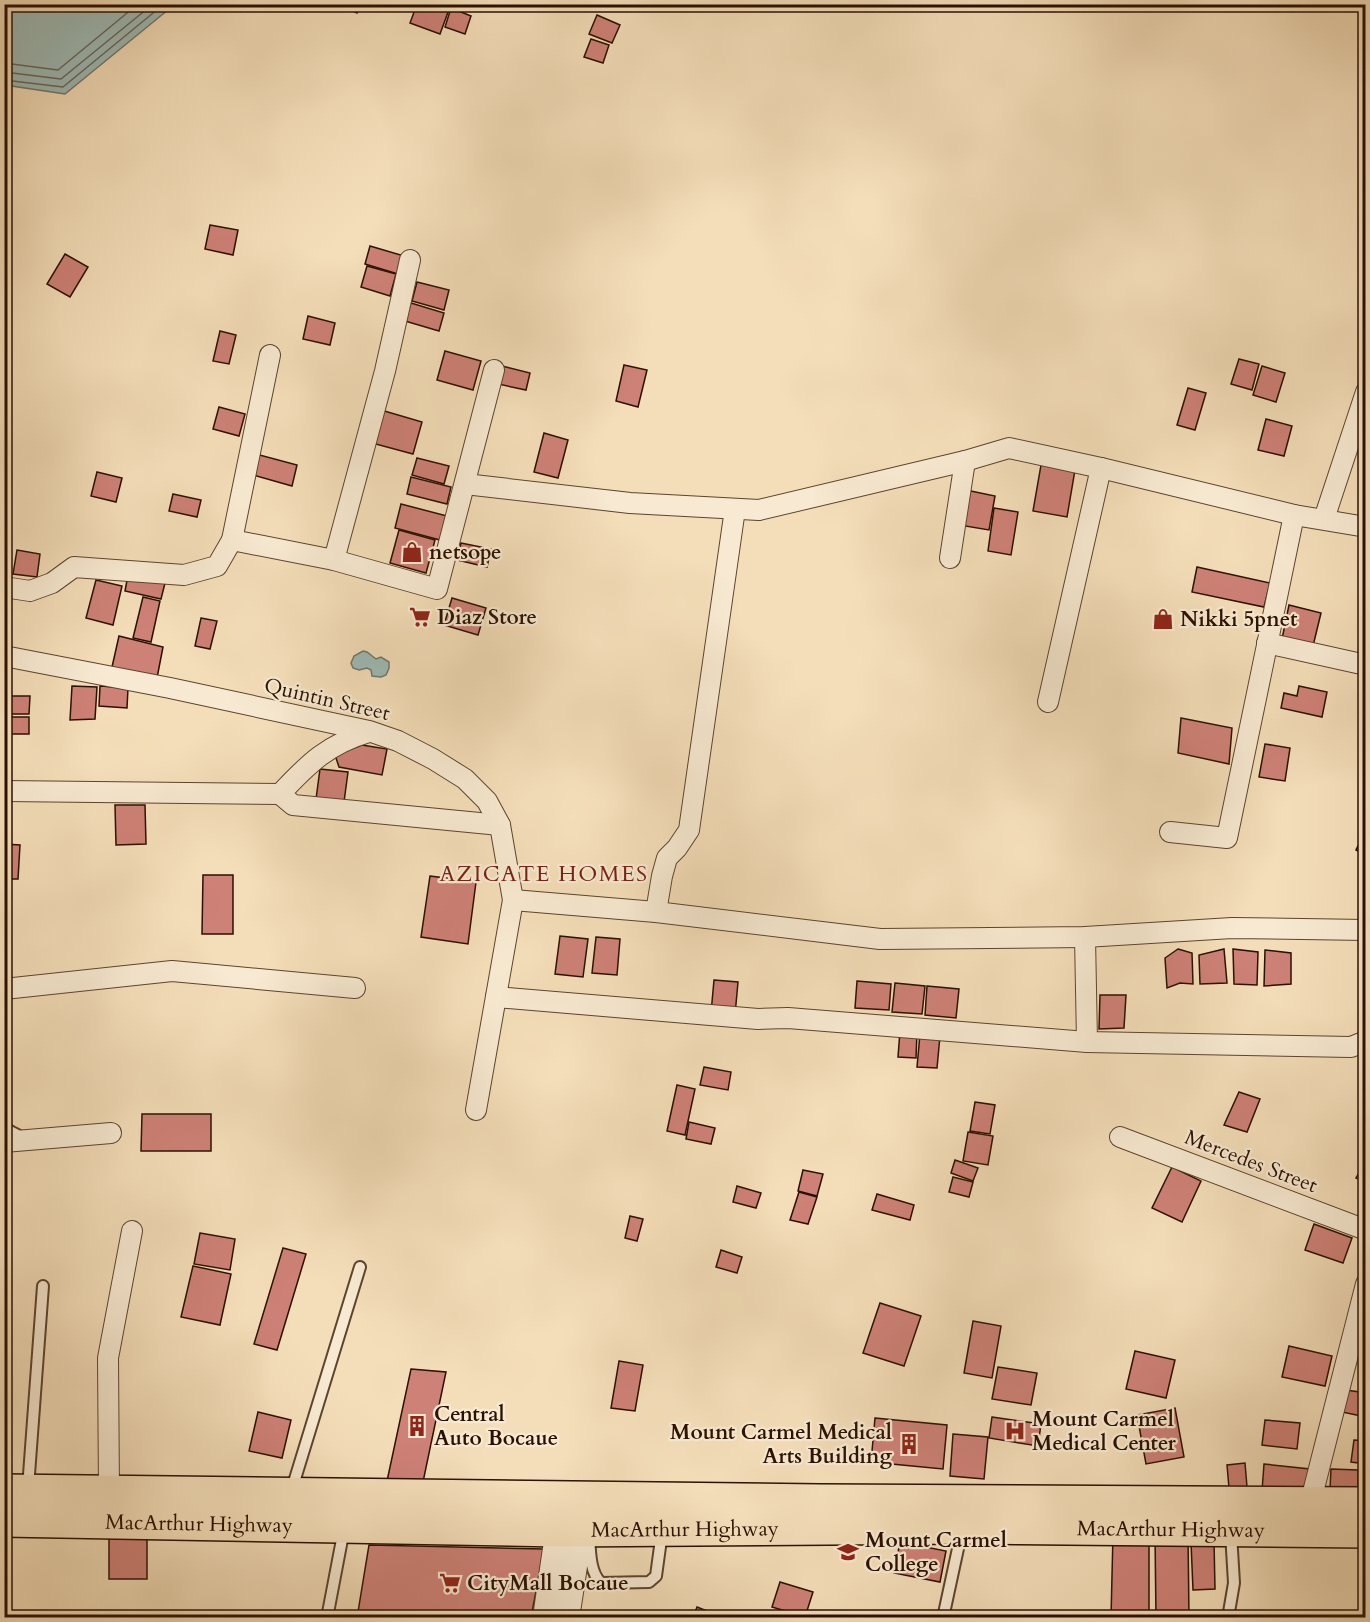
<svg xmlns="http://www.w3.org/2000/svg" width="1370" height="1622" viewBox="0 0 1370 1622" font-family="Cardo,serif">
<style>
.water{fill:#9ebbb7;stroke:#70776e;stroke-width:1.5}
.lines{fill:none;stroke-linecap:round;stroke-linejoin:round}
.shore{stroke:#64665c;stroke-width:1.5}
.building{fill:#ce8177;stroke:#2a1000;stroke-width:1.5}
.service-casing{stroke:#5c442e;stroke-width:14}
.minor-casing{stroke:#5c442e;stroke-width:22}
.tertiary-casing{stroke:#5c442e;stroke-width:28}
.trunk-casing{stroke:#2a1000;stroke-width:36}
.service{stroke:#f8ead2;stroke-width:10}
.minor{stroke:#f8ead2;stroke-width:20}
.tertiary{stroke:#f8ead2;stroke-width:26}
.trunk{stroke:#f4deb9;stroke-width:33}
.labels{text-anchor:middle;stroke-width:4.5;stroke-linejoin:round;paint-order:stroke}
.poi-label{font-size:21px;font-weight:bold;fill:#2a1000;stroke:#f8ead2;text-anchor:start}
.street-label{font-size:21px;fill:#2a1000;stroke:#f8ead2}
.neighbourhood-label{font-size:22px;letter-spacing:1.5px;fill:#7a1f14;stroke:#f8ead2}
</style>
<rect width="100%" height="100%" fill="#f4deb9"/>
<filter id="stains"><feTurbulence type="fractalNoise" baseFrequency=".00333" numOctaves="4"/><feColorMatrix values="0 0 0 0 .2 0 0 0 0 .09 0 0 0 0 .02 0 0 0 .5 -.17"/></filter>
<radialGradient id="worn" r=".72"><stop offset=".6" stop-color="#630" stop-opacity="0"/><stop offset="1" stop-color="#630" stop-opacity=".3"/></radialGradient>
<g class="water">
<path d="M5,4H174V5L65,94L5,85Z"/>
<path d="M363,651L367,652L376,659L381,657L389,662V668L386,675L381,677L372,676L371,670L367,668L359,670L353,668L351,663L354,656Z"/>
</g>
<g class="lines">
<g class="shore">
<path d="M4,63L58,70L138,4"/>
<path d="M4,72L61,79L153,4"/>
<path d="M4,80L63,87L164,4"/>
</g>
</g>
<g class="building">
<path d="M338,4H361L357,13Z"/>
<path d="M417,4H451L440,34L410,23Z"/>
<path d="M451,8L471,16L465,34L445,27Z"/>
<path d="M597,15L620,25L612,43L589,34Z"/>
<path d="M591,39L609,45L603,63L584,57Z"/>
<path d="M210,225L238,230L233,255L205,249Z"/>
<path d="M370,246L404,256L398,274L365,264Z"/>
<path d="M65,254L88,267L70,297L47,284Z"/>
<path d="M367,266L396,274L390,296L361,287Z"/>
<path d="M417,282L449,290L444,310L412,301Z"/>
<path d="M411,303L444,313L439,331L405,321Z"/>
<path d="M308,316L335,323L330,345L303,339Z"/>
<path d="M220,331L236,335L229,364L213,361Z"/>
<path d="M445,351L481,361L473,390L437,380Z"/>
<path d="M1239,359L1259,364L1252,390L1231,384Z"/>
<path d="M624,365L647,370L638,407L616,401Z"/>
<path d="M502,366L530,373L526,390L498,384Z"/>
<path d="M1262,366L1285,373L1276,402L1253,395Z"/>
<path d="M1188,388L1206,393L1195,430L1177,425Z"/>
<path d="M219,407L245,414L239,436L213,429Z"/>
<path d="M381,410L422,422L413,454L372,443Z"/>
<path d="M1266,419L1292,426L1284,456L1258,450Z"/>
<path d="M544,433L568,440L558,478L534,472Z"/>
<path d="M252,453L297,465L292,486L246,473Z"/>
<path d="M417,458L449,466L444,484L412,475Z"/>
<path d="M1041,465L1075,470L1067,517L1033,511Z"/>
<path d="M97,472L122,478L116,502L91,496Z"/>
<path d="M411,477L451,487L447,504L407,494Z"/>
<path d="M966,490L995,496L989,530L959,525Z"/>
<path d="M173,494L201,500L197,517L169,511Z"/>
<path d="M401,504L447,516L440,540L395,528Z"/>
<path d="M994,508L1018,512L1011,555L988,551Z"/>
<path d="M399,530L435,540L426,573L390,563Z"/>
<path d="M461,543L491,549L487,567L457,560Z"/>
<path d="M17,550L40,554L37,577L13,574Z"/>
<path d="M1197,567L1270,583L1264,607L1192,592Z"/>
<path d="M128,575L165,583L161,599L125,591Z"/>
<path d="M96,580L122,586L113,625L86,618Z"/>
<path d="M143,597L160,601L151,642L133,638Z"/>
<path d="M452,598L486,608L478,635L444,625Z"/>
<path d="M1289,605L1321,613L1313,646L1282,639Z"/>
<path d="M201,618L217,621L210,649L195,646Z"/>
<path d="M119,636L163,647L157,678L112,667Z"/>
<path d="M72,686L97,687L95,719L70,720Z"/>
<path d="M100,686L128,688L127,708L99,706Z"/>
<path d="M1299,686L1327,692L1322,717L1281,708L1284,693L1297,696Z"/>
<path d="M4,696H30L29,714H4Z"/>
<rect x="4" y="717" width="25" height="17"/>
<path d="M1181,718L1232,728L1229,764L1178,753Z"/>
<path d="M1265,744L1290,748L1285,781L1259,777Z"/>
<path d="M362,745L387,749L382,775L339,767L335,755Z"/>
<path d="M320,769L348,772L344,802L316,799Z"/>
<path d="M115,805H145L146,844L116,845Z"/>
<path d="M1366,829V856L1356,850Z"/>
<path d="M4,844L20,845L18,879H4Z"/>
<path d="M203,875H233V934H202Z"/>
<path d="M430,876L476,882L468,944L421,937Z"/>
<path d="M560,936L588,939L583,977L555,974Z"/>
<path d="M596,937L620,939L617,975L592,973Z"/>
<path d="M1178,949L1192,953L1193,984L1180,983L1167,988L1165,958Z"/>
<path d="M1224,949L1227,983L1200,984L1199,955Z"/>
<path d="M1233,949L1258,952L1257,985L1234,984Z"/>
<path d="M1265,950L1291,953V984L1264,986Z"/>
<path d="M714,980L738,982L735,1015L711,1013Z"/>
<path d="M857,981L891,984L889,1010L855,1008Z"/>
<path d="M895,983L925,986L922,1014L892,1012Z"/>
<path d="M927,986L959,989L956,1018L925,1015Z"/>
<path d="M1100,995H1126L1124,1028L1099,1029Z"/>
<path d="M900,1031L917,1032L916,1058L898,1057Z"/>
<path d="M920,1034L940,1036L937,1068L917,1067Z"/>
<path d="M704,1067L731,1072L728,1090L700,1085Z"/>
<path d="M677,1085L695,1089L685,1135L667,1131Z"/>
<path d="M1239,1092L1260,1099L1247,1132L1224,1125Z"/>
<path d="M975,1102L995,1105L990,1134L970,1131Z"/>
<path d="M142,1114H211V1151H141Z"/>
<path d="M689,1122L715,1128L711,1144L686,1139Z"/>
<path d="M968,1132L993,1136L988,1165L963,1161Z"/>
<path d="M955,1160L978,1168L973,1181L951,1173Z"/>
<path d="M1366,1161V1183L1356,1178Z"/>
<path d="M1172,1167L1201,1181L1182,1222L1152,1208Z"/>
<path d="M803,1170L823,1174L817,1196L798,1191Z"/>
<path d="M953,1177L973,1182L969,1197L949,1192Z"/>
<path d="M737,1186L761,1193L756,1208L733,1202Z"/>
<path d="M799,1192L817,1197L808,1224L790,1220Z"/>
<path d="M877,1194L914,1205L910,1220L872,1210Z"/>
<path d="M630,1216L643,1219L637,1241L625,1238Z"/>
<path d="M1314,1224L1352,1238L1343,1263L1305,1250Z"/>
<path d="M200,1233L235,1239L230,1270L194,1264Z"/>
<path d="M283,1248L306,1254L277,1350L254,1344Z"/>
<path d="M721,1250L742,1257L737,1273L716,1267Z"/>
<path d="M193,1266L231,1274L220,1325L181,1317Z"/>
<path d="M880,1303L921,1316L904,1366L863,1353Z"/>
<path d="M973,1321L1001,1326L992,1378L964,1373Z"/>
<path d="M1289,1346L1332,1356L1325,1386L1282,1377Z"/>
<path d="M1135,1351L1175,1360L1166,1398L1126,1389Z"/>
<path d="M619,1361L643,1365L635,1411L611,1408Z"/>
<path d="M998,1367L1037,1373L1031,1405L992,1399Z"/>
<path d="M411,1369L446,1372L423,1482L387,1481Z"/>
<path d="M1346,1390L1366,1393V1417L1342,1412Z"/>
<path d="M1175,1408L1184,1457L1146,1464L1137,1415Z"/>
<path d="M258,1412L291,1420L282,1458L249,1451Z"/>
<path d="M992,1417L1041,1424L1038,1446L989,1438Z"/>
<path d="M875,1418L947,1425L943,1469L871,1462Z"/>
<path d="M1265,1420L1300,1423L1297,1449L1262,1445Z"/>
<path d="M953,1434L988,1437L984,1479L950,1476Z"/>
<path d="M1354,1440L1366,1441V1464L1351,1462Z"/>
<path d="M1245,1463L1247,1487L1229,1488L1227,1465Z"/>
<path d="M1264,1464L1310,1469L1307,1495L1262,1491Z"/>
<path d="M1331,1469L1358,1470V1490L1330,1489Z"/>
<rect x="109" y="1533" width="38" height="46"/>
<path d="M1113,1534H1149V1618H1111Z"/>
<path d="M1188,1534L1189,1618H1156L1155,1535Z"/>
<path d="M1214,1541L1215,1589L1193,1590L1191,1542Z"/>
<path d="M900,1542L946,1551L940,1582L894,1573Z"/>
<path d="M369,1545L544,1549L531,1618H357Z"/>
<path d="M780,1582L813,1592L805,1617L772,1607Z"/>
<path d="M697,1607L702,1609L728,1618H693Z"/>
</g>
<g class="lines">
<defs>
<g id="service">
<path d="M4,1128L23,1138"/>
<path d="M28,1488L43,1286"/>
<path d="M290,1489L295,1479L360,1267"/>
<path d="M589,1533C590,1548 589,1572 601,1583L649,1582L656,1576L662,1532"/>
<path d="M327,1618L344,1529"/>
<path d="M943,1618L962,1530"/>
<path d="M1228,1618L1234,1583L1231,1533"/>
</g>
<g id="minor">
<path d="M465,484L630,503L759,510L965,461L1009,448L1101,468L1294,515L1227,838L1170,832"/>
<path d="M1294,515L1366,527"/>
<path d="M1324,519L1366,392"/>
<path d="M232,540L270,355"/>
<path d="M950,558L965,461"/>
<path d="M334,560L385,371L410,260"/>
<path d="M4,587L30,591L52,583L74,567L184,575L217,566L232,540L334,560L437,589L494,370"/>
<path d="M1267,643L1366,665"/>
<path d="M4,656L170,688L369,731L398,741L433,759L465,779L487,801L500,825L513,900L476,1110"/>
<path d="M1048,702L1101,468"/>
<path d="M4,791L280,794L293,805L500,825"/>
<path d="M280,794C308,764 328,744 369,732"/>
<path d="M513,900L656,912L880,939L1085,937L1232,928L1366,930"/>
<path d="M656,912L662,876L667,858L677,848L689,830L735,509"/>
<path d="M1085,937L1087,1042"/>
<path d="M4,989L172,971L355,988"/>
<path d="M496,997L758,1019L788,1018L1087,1042L1351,1047L1366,1041"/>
<path d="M1120,1137L1366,1230"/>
<path d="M4,1142L111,1133"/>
<path d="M109,1493L108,1358L132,1231"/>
<path d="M1310,1511V1504L1366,1284"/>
</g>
<g id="tertiary">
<path d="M546,1618L561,1514"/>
<path d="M566,1618L582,1514"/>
</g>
<g id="trunk">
<path d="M4,1491L820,1501L1366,1504"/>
<path id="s1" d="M4,1520L559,1530L962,1527L1366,1531"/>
</g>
</defs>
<use href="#service" class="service-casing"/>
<use href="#minor" class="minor-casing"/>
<use href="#tertiary" class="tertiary-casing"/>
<use href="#trunk" class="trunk-casing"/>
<use href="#service" class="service"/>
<use href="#minor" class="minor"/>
<use href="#tertiary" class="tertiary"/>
<use href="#trunk" class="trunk"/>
</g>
<defs>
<symbol id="shop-bare" viewBox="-9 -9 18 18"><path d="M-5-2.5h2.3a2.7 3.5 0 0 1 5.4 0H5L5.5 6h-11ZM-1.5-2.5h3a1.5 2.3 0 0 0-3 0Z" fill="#8f2418" stroke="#f8ead2" stroke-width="2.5" paint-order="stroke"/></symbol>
<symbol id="supermarket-bare" viewBox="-9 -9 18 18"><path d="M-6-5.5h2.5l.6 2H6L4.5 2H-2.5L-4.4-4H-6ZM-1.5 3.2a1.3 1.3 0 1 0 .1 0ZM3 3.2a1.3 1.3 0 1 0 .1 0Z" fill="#8f2418" stroke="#f8ead2" stroke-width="2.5" paint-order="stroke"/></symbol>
<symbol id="building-bare" viewBox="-9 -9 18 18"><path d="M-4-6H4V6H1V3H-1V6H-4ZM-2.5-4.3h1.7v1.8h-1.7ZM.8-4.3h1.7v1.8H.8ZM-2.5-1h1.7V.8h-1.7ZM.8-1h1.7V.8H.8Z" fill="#8f2418" stroke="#f8ead2" stroke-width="2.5" paint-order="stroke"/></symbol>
<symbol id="hospital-bare" viewBox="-9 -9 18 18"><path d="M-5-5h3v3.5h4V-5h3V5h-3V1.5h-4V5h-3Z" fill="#8f2418" stroke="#f8ead2" stroke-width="2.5" paint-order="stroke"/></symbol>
<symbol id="university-bare" viewBox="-9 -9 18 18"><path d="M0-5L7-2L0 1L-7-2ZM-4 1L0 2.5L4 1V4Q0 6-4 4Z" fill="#8f2418" stroke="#f8ead2" stroke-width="2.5" paint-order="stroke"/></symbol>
</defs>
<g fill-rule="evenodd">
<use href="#shop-bare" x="397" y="537" width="30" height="30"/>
<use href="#supermarket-bare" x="405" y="602" width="30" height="30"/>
<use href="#shop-bare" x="1148" y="604" width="30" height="30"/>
<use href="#building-bare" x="402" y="1411" width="30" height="30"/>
<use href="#hospital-bare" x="1000" y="1416" width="30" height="30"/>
<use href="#building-bare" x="894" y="1429" width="30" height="30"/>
<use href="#university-bare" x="833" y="1537" width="30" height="30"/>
<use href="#supermarket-bare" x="435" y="1568" width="30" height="30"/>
</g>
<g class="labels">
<g class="poi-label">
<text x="429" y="559">netsope</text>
<text x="437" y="624">Diaz Store</text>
<text x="1180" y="626">Nikki 5pnet</text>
<text x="434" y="1421">Central<tspan x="434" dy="24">Auto Bocaue</tspan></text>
<text x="1032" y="1426">Mount Carmel<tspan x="1032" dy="24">Medical Center</tspan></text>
<text x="892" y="1439" text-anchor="end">Mount Carmel Medical<tspan x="892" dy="24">Arts Building</tspan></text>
<text x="865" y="1547">Mount Carmel<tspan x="865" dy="24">College</tspan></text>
<text x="467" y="1590">CityMall Bocaue</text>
</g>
<g class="street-label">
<text transform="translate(327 699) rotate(13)" y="7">Quintin Street</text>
<text transform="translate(1251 1161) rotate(21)" y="7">Mercedes Street</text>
<text dy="7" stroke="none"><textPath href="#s1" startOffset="195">MacArthur Highway</textPath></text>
<text dy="7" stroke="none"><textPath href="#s1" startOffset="681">MacArthur Highway</textPath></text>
<text dy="7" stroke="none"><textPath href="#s1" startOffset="1167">MacArthur Highway</textPath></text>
</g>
<g class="neighbourhood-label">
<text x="544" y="881">AZICATE HOMES</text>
</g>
</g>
<rect width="1370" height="1622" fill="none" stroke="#f4deb9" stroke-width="24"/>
<rect x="6" y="6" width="1358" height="1610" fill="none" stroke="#2a1000" stroke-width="3"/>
<rect x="12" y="12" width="1346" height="1598" fill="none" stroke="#2a1000" stroke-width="1.5"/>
<rect width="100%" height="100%" filter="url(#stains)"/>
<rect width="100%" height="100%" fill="url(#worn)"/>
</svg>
